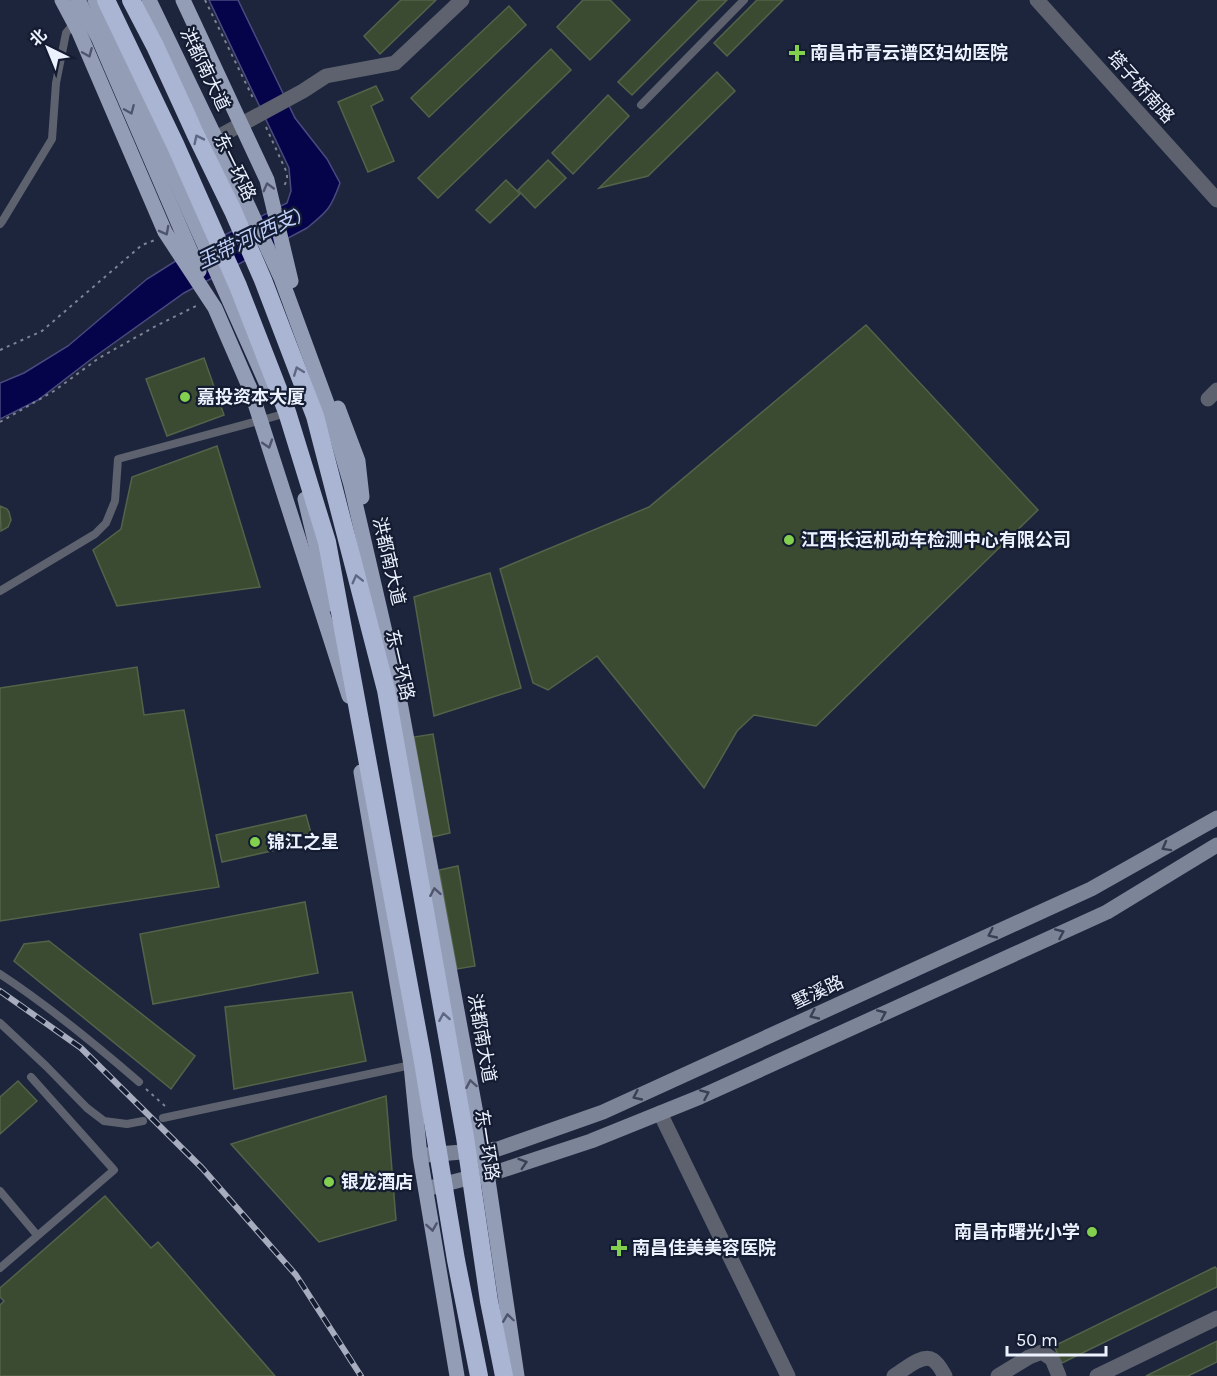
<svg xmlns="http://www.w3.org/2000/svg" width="1217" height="1376" viewBox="0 0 1217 1376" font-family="Karla,'Noto Sans SC',sans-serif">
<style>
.water{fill:#050349;stroke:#4a4a7f;stroke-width:1.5}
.building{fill:#3b4b32;stroke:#526349;stroke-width:1.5}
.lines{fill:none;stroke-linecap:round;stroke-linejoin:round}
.path{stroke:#7d8496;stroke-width:2;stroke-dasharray:3 4.5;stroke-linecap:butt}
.lane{stroke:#5d626e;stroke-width:8}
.street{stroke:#5d626e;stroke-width:15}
.secondary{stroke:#7c8497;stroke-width:15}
.primary{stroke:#949db6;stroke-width:15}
.highway{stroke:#a9b5d3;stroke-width:18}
.rail-casing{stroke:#a7adbe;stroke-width:6}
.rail{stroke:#141c32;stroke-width:4;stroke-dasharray:11;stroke-linecap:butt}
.oneway{stroke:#4e566d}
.oneway2{stroke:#5e6882}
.oneway3{stroke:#384055}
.poi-dot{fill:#83d04e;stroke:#141c32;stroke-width:2}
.labels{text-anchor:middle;stroke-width:4.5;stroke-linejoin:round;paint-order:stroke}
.poi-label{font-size:18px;font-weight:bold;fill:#ecf1fe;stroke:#141c32;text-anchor:start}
.street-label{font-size:18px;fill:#ecf1fe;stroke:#141c32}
.water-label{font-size:20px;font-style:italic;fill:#bfcff9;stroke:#141c32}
</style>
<rect width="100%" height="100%" fill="#1d253d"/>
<path class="water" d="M209,0H238L295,118L327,159L340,183C331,208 328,211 307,228L184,293L90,360L38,400L0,419V383L24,373L68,346L147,279L182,257L287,203L291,191L289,168Z"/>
<g class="building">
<path d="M401,0H436L380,54L364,36Z"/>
<path d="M583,0H610L630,20L590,60L557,27Z"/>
<path d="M699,0H727L632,95L618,82Z"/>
<path d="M757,0H783L727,56L714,43Z"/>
<path d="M509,6L526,25L429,117L411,98Z"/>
<path d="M551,49L571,70L438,198L418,178Z"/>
<path d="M717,72L735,91L648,176L599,188Z"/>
<path d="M376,86L383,100L371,106L394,161L368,172L338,102Z"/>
<path d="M608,95L629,116L573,174L552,153Z"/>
<path d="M548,160L566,178L535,208L518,190Z"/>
<path d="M506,180L520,194L490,223L476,210Z"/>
<path d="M866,325L1038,510L816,726L754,715L737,731L704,788L597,656L548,690L533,683L500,569L649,507Z"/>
<path d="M204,358L224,415L167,436L146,379Z"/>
<path d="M217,446L260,587L117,606L93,550L121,529L132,477Z"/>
<path d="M0,506L7,509L9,512L11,520L8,527L1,531Z"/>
<path d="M490,573L521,688L434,716L414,597Z"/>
<path d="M137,667L144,715L184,710L219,887L0,921V688Z"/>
<path d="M433,734L450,833L432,837L414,737Z"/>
<path d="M306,815L311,833L292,837L294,846L222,862L216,835Z"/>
<path d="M458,866L475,966L457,969L439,870Z"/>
<path d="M305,902L318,973L153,1004L140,934Z"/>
<path d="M49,941L195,1056L171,1089L14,961L24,944Z"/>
<path d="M352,992L366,1061L234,1089L225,1007Z"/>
<path d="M18,1081L37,1101L0,1134V1097Z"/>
<path d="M386,1096L396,1220L319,1242L231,1144Z"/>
<path d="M105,1196L151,1248L158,1242L275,1376H0V1305L4,1301L0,1297V1288Z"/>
<path d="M1215,1267L1217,1269V1287L1062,1363L1054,1346Z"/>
<path d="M1217,1341V1362L1188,1376H1146Z"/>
</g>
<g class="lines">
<g class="path">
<path d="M205,0L254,100"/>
<path d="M266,127L287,173V180L284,186"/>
<path d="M0,350L42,331L142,245L155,240"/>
<path d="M0,422L54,391L99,358L156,326L196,306"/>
<path d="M146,1089L166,1107"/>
</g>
<g class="lane">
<path d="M641,105L744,0"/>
<path d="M0,224L3,220L52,139L56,83L66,33L75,22"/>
<path d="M0,591L95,534L106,523L115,501L118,459L280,415"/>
<path d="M0,974C49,1006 95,1044 139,1082"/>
<path d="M0,1023L46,1066L87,1108L104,1121L127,1124L143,1121"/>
<path d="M163,1118L411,1065"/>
<path d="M0,1191L37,1235"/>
<path d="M0,1268L114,1170L31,1077"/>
</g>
<g class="street">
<path d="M1037,0L1217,200"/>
<path d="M216,138L303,91L326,76L395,63L462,0"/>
<path d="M1208,399L1217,390"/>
<path d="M660,1113L788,1376"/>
<path d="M894,1376C904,1370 922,1353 933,1360C939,1364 942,1371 945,1376"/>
<path d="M998,1376L1029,1357L1042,1352L1052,1359L1059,1376"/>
<path d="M1097,1376L1217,1318"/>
</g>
<g class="secondary">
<path d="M426,1155L498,1149L603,1112L1091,889L1217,818"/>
<path d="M426,1189L487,1173L500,1171L591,1141L700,1097L1107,912L1217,845"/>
</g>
<g class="primary">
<path d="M62,0L79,32L165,232L215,308L251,391L349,696"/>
<path d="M78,0L99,39L199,271"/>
<path d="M95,0L272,396"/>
<path d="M149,0L244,197L281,278L328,406L351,485L395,675L487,1173L517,1376"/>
<path d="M183,0L267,180L291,281"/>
<path d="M338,408L358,461L362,497"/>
<path d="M305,499L330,604"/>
<path d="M361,772L411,1065L420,1156L457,1376"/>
</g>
<g class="highway">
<path d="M106,0L175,144L238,286L287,412L327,542L422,1056L456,1260L479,1376"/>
<path d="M131,0L155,46L195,133L233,211L263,280L315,416L386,690L465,1137L489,1301L504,1376"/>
</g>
<defs>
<path id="rail" d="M0,991L81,1048L202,1168L296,1275L361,1376"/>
</defs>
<use href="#rail" class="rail-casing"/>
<use href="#rail" class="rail"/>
</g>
<defs><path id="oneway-chevron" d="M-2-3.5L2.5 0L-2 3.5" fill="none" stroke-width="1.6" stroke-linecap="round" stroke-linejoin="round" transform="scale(1.5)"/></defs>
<g class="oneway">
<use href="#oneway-chevron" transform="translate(88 53) rotate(67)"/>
<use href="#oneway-chevron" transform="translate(130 110) rotate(67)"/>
<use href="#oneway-chevron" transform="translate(268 187) rotate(-105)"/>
<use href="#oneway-chevron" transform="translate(165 231) rotate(62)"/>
<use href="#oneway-chevron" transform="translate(268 444) rotate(72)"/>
<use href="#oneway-chevron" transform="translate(435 892) rotate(-100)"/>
<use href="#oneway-chevron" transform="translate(471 1084) rotate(-100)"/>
<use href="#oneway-chevron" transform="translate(432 1227) rotate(81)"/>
<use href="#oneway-chevron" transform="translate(508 1318) rotate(-98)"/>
</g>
<g class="oneway2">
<use href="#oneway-chevron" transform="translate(198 139) rotate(-116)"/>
<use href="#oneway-chevron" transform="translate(298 371) rotate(-111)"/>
<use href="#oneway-chevron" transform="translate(357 579) rotate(-104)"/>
<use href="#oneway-chevron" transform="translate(444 1017) rotate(-100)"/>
</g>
<g class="oneway3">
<use href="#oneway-chevron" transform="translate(1166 847) rotate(151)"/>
<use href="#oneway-chevron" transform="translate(1060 933) rotate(-24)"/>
<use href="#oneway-chevron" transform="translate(992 934) rotate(155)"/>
<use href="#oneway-chevron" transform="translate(882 1014) rotate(-24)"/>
<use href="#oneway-chevron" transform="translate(814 1015) rotate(155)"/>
<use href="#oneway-chevron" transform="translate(705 1094) rotate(-24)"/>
<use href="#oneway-chevron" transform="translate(637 1096) rotate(155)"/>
<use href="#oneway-chevron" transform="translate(523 1163) rotate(-18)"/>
</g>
<g class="poi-dot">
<path d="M794 44h6v6h6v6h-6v6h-6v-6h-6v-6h6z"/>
<circle cx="185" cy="397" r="6"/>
<circle cx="789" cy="540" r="6"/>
<circle cx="255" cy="842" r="6"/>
<circle cx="329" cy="1182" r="6"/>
<circle cx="1092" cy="1232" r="6"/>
<path d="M616 1239h6v6h6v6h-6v6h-6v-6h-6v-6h6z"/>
</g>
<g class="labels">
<g class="poi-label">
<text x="810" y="59">南昌市青云谱区妇幼医院</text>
<text x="197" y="403">嘉投资本大厦</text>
<text x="801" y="546">江西长运机动车检测中心有限公司</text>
<text x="267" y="848">锦江之星</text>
<text x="341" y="1188">银龙酒店</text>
<text x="1080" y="1238" text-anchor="end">南昌市曙光小学</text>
<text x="632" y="1254">南昌佳美美容医院</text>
</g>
<g class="street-label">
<text transform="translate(205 69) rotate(64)" y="6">洪都南大道</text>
<text transform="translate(1141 87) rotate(48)" y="6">塔子桥南路</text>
<text transform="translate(235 167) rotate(64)" y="6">东一环路</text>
<text transform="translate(389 561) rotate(77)" y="6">洪都南大道</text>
<text transform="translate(400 665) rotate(77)" y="6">东一环路</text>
<text transform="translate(818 992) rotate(-25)" y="6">墅溪路</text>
<text transform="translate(482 1038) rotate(80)" y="6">洪都南大道</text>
<text transform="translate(487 1145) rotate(81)" y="6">东一环路</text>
</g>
<g class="water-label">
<text transform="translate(249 238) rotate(-26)" y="7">玉带河(西支)</text>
</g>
</g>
<g transform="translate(48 48) rotate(317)" stroke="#141c32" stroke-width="4.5" paint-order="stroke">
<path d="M0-4.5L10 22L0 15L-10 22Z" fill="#ecf1fe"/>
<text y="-9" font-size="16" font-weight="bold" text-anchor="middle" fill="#ecf1fe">北</text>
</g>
<path d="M1007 1346v9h99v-9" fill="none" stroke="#ecf1fe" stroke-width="3"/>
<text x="1016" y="1346" font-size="18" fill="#ecf1fe" stroke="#141c32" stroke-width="4.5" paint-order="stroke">50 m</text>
</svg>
